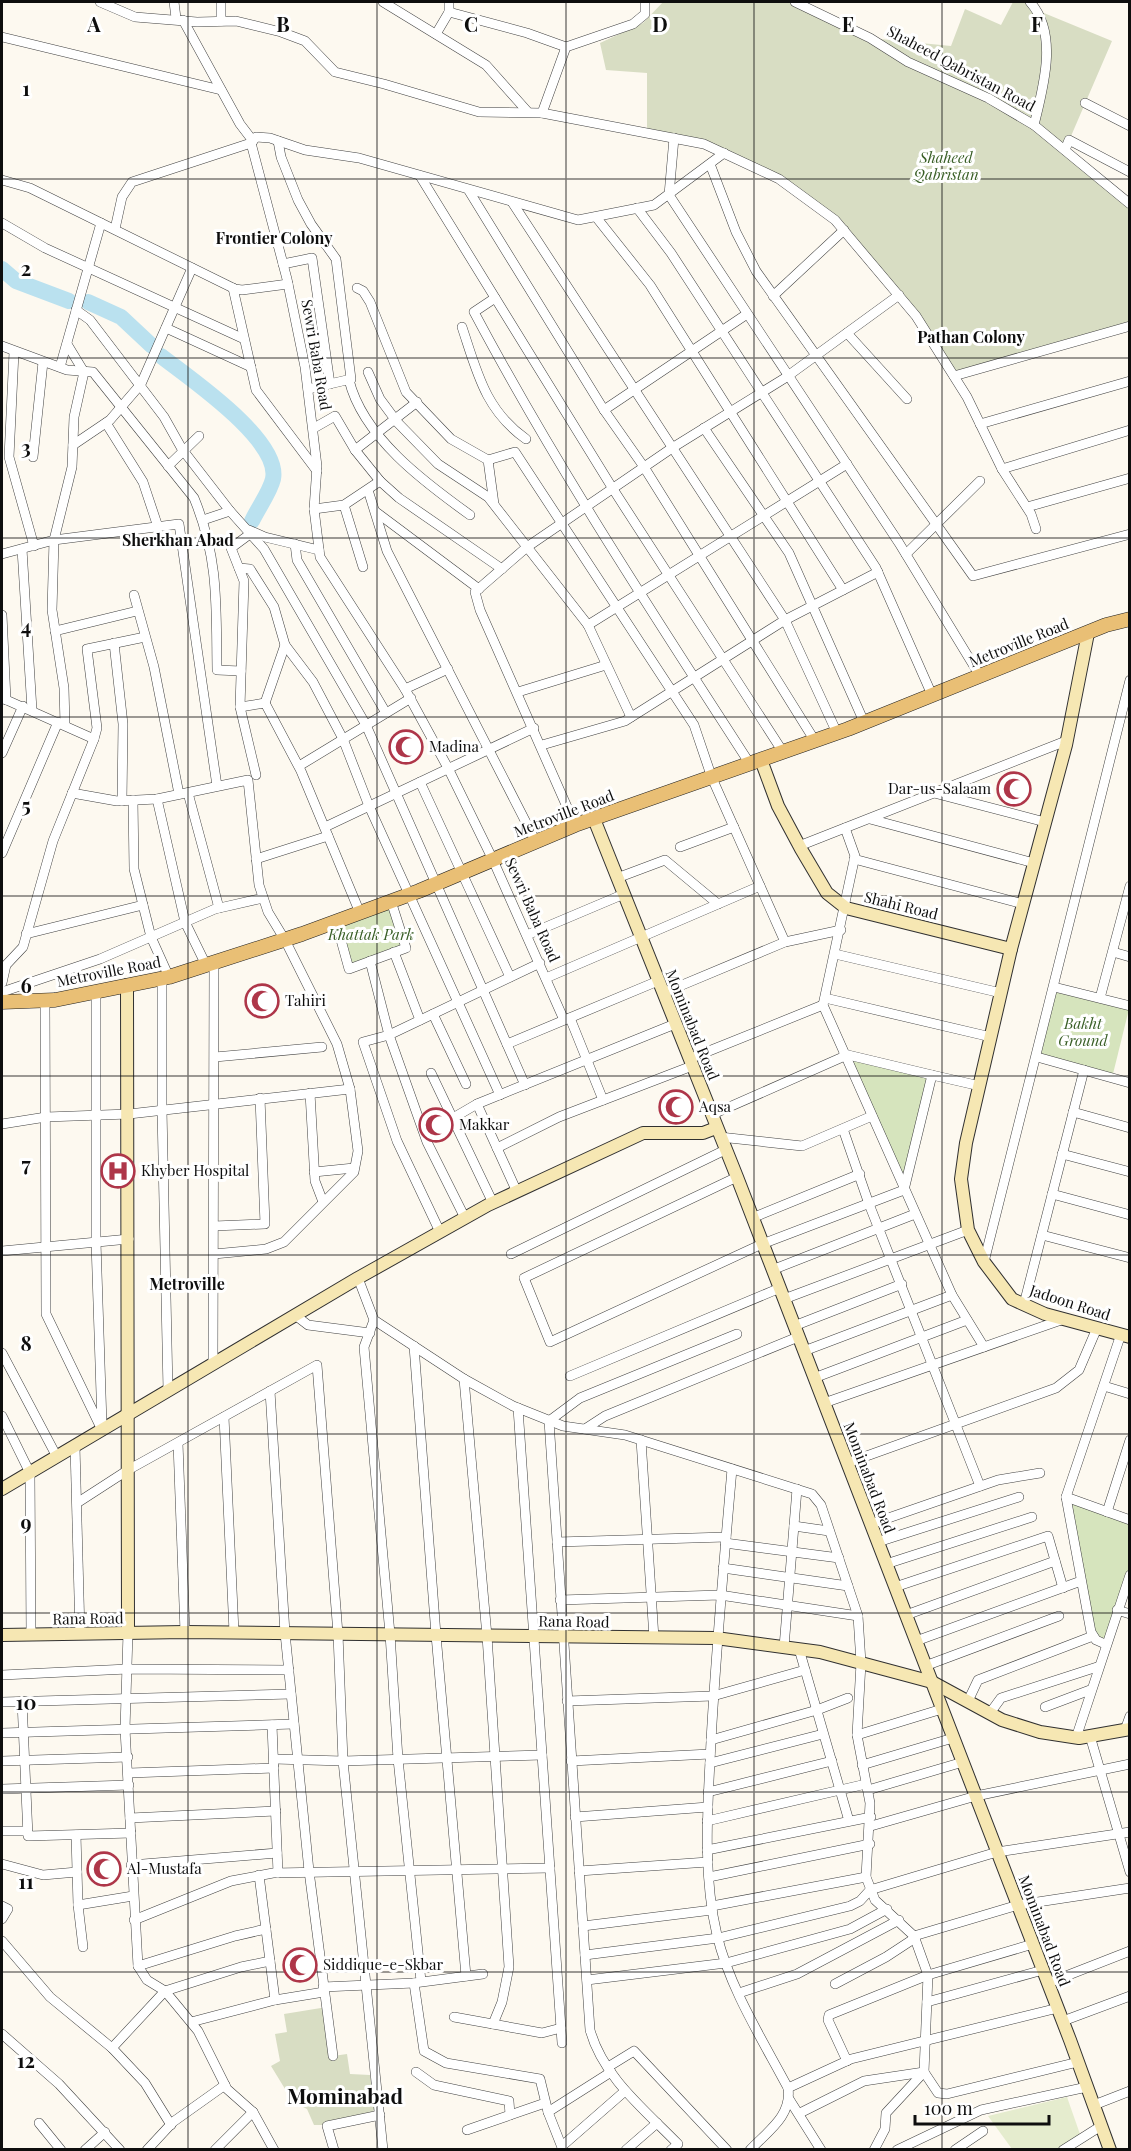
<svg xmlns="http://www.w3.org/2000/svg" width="1131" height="2151" viewBox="0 0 1131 2151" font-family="'Playfair Display',serif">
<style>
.green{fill:#d6e4bd}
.cemetery{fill:#d8ddc3}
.pitch{fill:#e5ecce}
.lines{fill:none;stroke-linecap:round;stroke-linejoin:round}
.river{stroke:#bae1ef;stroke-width:16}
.street-casing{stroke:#414141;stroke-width:10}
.secondary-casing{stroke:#303030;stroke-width:14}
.primary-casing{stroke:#1f1f1f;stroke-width:15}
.street{stroke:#fff;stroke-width:9}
.secondary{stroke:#f6e7b3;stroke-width:12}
.primary{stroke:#e9bf75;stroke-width:14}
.grid{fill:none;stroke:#0e0e0e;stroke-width:1.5;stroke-opacity:0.55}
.labels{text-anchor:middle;stroke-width:6;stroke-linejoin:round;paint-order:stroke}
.street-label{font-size:15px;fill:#0e0e0e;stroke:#fff}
.park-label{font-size:15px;font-style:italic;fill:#385e25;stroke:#fff}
.poi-label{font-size:15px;fill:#0e0e0e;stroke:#fff;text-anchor:start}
.neighbourhood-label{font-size:16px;font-weight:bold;fill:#0e0e0e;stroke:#fff}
.district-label{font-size:21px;font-weight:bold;fill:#0e0e0e;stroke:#fff}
.grid-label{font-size:20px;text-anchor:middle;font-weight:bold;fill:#0e0e0e;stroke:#fff;stroke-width:6;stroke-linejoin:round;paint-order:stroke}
</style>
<rect width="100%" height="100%" fill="#fdf9f0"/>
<g class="green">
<path d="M391,901L406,948L349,969L336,922Z"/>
<path d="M1054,987L1129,1009L1112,1078L1037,1057Z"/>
<path d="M845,1056L932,1075L904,1190Z"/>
<path d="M1066,1497L1129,1520V1573L1105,1644L1096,1640Z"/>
</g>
<g class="cemetery">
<path d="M663,2H795L870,38L951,46L965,9L1001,25L1013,2H1030L1039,11L1112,41L1065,150L1129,204V324L954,376L916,315L835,220L779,179L704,144L647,132V73L606,70L600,43L643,23Z"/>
<path d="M327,2007L333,2056L347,2054L350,2074L370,2075L375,2109L371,2113L327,2125H314L307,2109L293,2102L271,2066L280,2061L275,2034L287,2032L284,2014Z"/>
</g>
<path class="pitch" d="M1067,2097L1081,2137L1060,2149H1012L988,2116Z"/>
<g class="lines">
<g class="river">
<path d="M2,269L16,281L69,301"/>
<path d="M88,302L121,317L152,346"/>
<path d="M161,356C189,378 281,440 273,479C270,492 258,508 252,521"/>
</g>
<defs>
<g id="street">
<path d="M100,2L135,17L197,22L236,21L281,32L305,41L335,72L384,84L479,112L542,113L704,144L779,179L835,220L916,316L967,397L1002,469L1031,514L1036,529"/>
<path d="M174,2L176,18"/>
<path d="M383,2L486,65L527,111"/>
<path d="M795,2L870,38L908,62L988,98L1034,125L1130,204"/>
<path d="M1030,2C1059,34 1043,88 1034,125"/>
<path d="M449,12L527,33L566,47"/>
<path d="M183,20L240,124L253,141"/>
<path d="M221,21V2"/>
<path d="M436,34L449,12V2"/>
<path d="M2,37L221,90"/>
<path d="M1085,103L1130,126"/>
<path d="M542,113L566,47L633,24L645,14V2"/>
<path d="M674,138L669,195L899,543L980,676"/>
<path d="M278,141L281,157L298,200L311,224L336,259L351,379L308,389"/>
<path d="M1065,150L1069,140L1130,172"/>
<path d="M710,164L736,232L756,271L973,576L1130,534"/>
<path d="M420,176L613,489L783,752"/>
<path d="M2,180L30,188L101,223"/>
<path d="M469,191L604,410L644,467L815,741"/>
<path d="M512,202L785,620L837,733"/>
<path d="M637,208L671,253L876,568L932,695"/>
<path d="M596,217L650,285L843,590"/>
<path d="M2,223L45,248L244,339"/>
<path d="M115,229L122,197L132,182L251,143"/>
<path d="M283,264L312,258L330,384"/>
<path d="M233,288L256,390L317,471"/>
<path d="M357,288L363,291L370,302L406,392L451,439L488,460L494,504"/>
<path d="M773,296L844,230"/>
<path d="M495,298L474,312C557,468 654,615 750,764"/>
<path d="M76,310L90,320L164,417L182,449L230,511L264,549L366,725L525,1085"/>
<path d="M462,327C477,372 485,410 526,439"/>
<path d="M166,328L251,367"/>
<path d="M847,333L907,399"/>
<path d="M2,346L67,370L93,372L194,498C219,559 216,605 217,670L241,671"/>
<path d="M14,352L9,457L34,546"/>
<path d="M60,367L101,223L235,289L242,290L288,284"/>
<path d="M368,372L380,399L397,422L438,464L488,497L588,625L631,717"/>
<path d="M954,376L1130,326"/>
<path d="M349,380C363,437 424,482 470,515"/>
<path d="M604,410L747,314"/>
<path d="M106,423L143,482L158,527"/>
<path d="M980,424L1130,381"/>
<path d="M314,428L335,416L355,450L380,481L399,498L502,569"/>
<path d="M704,428L789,553L864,722"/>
<path d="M73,445L110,420L141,384L192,268"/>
<path d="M355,450L417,402"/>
<path d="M33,457L43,362"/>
<path d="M488,460L515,452L694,725L712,778L785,942"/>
<path d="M168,466L199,436"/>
<path d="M1002,469L1130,430"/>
<path d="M368,490L387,551L536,842"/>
<path d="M344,505L363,567"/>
<path d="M1027,507L1130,478"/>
<path d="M314,509L344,505L380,481"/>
<path d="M376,512L479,589"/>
<path d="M203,520L230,511"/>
<path d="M249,530L265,537L319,550"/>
<path d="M250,534L231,548L244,581L240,707L256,775"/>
<path d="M295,544L297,560L386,713"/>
<path d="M22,549L32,710"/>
<path d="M2,554L54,540L179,524L217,786"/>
<path d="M906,554L980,481"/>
<path d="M239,568L250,569L274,607L285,645L313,682L343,739L369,806L500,1095"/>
<path d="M134,595L154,667L179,794"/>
<path d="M2,615L6,700"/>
<path d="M588,625L847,464"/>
<path d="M55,631L137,611"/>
<path d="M114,643L123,724L122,801"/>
<path d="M405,689L448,669"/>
<path d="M518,692L606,665"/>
<path d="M2,698L94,739"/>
<path d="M265,703L285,645"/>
<path d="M240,707L265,703L301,771L360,913"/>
<path d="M65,725L64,688L52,610L54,540L72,467L74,417L84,372L67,344"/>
<path d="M542,745L625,721L785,620L878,572"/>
<path d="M2,753L23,706"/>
<path d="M299,766L411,698"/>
<path d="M420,782L510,977"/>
<path d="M72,793L117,801L157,799L248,780L259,885L268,912L285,940L337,1044L350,1089L358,1151L354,1172L284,1242L266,1249L214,1254"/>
<path d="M188,793L219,908"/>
<path d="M934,793L1045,822"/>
<path d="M157,799L185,922L206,965"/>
<path d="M133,800L134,869L151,937L169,977"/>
<path d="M870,819L1034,863"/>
<path d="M575,825L480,610L475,592L527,547L672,448L785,378L899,295"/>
<path d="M325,827L534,728"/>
<path d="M845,828L855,856L823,1005L952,1295L984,1347"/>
<path d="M799,846L1066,741"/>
<path d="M680,847L734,827"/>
<path d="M2,853L58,722"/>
<path d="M256,859L328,836"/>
<path d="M854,859L1023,904"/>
<path d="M617,878L665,860L718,904"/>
<path d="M336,922L349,969L406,948L391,901"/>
<path d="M26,934L143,905"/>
<path d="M527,935L624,894"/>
<path d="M394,952L420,1020"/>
<path d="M1113,952L1130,957"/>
<path d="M835,954L1001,993"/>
<path d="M370,961L389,1035L427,1142L465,1218"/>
<path d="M162,978V1110L168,1390"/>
<path d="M546,978L760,886"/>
<path d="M2,983L6,965L23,947L53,841L94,739L97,728L87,649L145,637"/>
<path d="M1054,987L1130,1006"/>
<path d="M2,992L100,959L215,909L263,898"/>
<path d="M96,992V1242L102,1424"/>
<path d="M663,993L785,942L841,930"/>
<path d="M825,998L991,1037"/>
<path d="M1100,998L1130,886"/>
<path d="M45,1000L46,1314L102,1430"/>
<path d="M433,1014L466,1084"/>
<path d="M570,1018L603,1100"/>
<path d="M564,1020L493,860L448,768L405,689L320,557L314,509L317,466L305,367L287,279L251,143L256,137L270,138L305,150L359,158L578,220L654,205L724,153"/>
<path d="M507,1044L658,981"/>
<path d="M215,1057L322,1047"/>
<path d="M1037,1057L1130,1083"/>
<path d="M689,1059L823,1005"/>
<path d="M431,1073L493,1203"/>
<path d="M932,1075L980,1086"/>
<path d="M310,1093L315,1181L323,1202"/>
<path d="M477,1104L517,1192"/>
<path d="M1073,1112L1130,1128"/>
<path d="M711,1115L845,1056"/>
<path d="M453,1118L477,1104L675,1024"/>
<path d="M2,1124L46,1117L129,1114L350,1089"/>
<path d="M843,1129L869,1204L980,1486"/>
<path d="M720,1137L802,1146L872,1116"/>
<path d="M497,1148L559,1117L692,1066"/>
<path d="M1062,1154L1130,1172"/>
<path d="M314,1172L354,1168"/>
<path d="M737,1177L524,1278L550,1342L762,1244L904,1190L932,1075L844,1054"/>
<path d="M1052,1194L1130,1215"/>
<path d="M752,1218L860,1174"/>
<path d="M214,1226L265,1224L260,1098"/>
<path d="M440,1232L397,1141L363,1042L389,1035L540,963"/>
<path d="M1042,1235L1130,1258"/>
<path d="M2,1251L129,1239"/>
<path d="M511,1254L725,1150"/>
<path d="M984,1262L1130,680"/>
<path d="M772,1270L915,1214"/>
<path d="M358,1278L374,1320L364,1347L390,1634L398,1759L421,1981"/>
<path d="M784,1299L968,1230"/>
<path d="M1024,1304L1084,1070"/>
<path d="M295,1315L308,1325L370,1333"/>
<path d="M374,1320L464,1379L513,1406L563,1426L625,1435L812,1494L821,1505L858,1616L861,1663L857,1735L870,1803L866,1877L875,1900L914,1936L928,1975L924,2072L886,2113L885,2129L874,2150"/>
<path d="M794,1326L902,1284"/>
<path d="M414,1346L436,1635L466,1976"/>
<path d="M804,1351L952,1295"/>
<path d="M2,1353L57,1457"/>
<path d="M213,1364L214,962"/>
<path d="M570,1376L780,1288"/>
<path d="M814,1378L967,1320"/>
<path d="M464,1379L487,1636L509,1967L502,2002L493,2024"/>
<path d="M1104,1386L1130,1394"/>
<path d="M270,1391L285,1633L309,1871L333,2056"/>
<path d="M824,1403L1064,1319"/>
<path d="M518,1408L562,2043"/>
<path d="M2,1416L30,1473L31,1635"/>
<path d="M224,1417L234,1632"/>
<path d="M585,1429L605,1416L798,1337"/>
<path d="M641,1440L654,1638"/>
<path d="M178,1443L185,1632"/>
<path d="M75,1446L80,1634"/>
<path d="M847,1463L1056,1388L1079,1370L1097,1328"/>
<path d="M732,1469C724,1560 716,1650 711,1741C708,1805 702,1872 717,1935C730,1989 762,2039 788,2088C792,2116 768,2131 750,2150"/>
<path d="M1066,1497L1130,1520"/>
<path d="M77,1503L128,1470L317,1365L338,1634L343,1761L383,2150"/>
<path d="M1107,1512L1130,1440"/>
<path d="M871,1524L998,1480L1040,1473"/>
<path d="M794,1526L829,1531"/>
<path d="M557,1542L726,1537"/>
<path d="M878,1542L1019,1497"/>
<path d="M725,1543L839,1558"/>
<path d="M886,1564L1032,1517"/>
<path d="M723,1568L848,1586"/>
<path d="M895,1587L1048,1536L1063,1588"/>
<path d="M560,1600L720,1595L858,1616"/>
<path d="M1117,1610L1130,1614"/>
<path d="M906,1615L1055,1561"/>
<path d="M128,1633L125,1729L138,1966L147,1980L165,1991L198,2031L227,2089L253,2112L274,2150"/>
<path d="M916,1641L1081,1581"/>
<path d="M1105,1644L1096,1640L1091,1632L1066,1497L1121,1334"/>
<path d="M784,1647L797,1489"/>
<path d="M799,1649L849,1821"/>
<path d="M925,1666L1059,1616"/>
<path d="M2,1675L128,1669L289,1670"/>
<path d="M22,1701L28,1836L131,1833"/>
<path d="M567,1701L713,1696L805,1670"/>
<path d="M968,1701L978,1680L1093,1636"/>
<path d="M2,1702L291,1694"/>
<path d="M1045,1707L1090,1690"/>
<path d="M990,1713L1001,1698L1097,1667"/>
<path d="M272,1725L278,1873"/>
<path d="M1125,1730L1130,1716"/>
<path d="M2,1733L294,1724"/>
<path d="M857,1735L942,1709"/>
<path d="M1090,1736L1130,1872"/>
<path d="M1076,1738L1130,1575"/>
<path d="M711,1740L817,1710L848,1698"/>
<path d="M274,1759L343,1761L542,1755"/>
<path d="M2,1761L128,1757"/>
<path d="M571,1761L710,1754"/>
<path d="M710,1763L823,1734"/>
<path d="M862,1765L953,1738"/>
<path d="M129,1773L274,1768"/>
<path d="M2,1789L129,1785"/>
<path d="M868,1790L963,1762"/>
<path d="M708,1792L832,1761"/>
<path d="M575,1817L708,1807"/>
<path d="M130,1818L276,1811"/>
<path d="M707,1821L866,1784"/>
<path d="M871,1826L976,1796L1130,1764"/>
<path d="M2,1831H27"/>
<path d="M76,1835L78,1905L83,1947"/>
<path d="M707,1850L871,1817"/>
<path d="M2,1864L43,1875L77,1872"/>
<path d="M131,1865L277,1853"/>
<path d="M579,1871L708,1862"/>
<path d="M259,1875L275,2000"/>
<path d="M709,1877L870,1844"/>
<path d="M78,1905L133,1896"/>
<path d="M2,1906L8,1909L2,1919"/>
<path d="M712,1906L866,1877"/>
<path d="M134,1920L231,1881L273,1873L550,1868"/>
<path d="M583,1926L712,1910"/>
<path d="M914,1936L1018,1905L1130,1888"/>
<path d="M2,1941L50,1997L112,2048L145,2083L171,2125"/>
<path d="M585,1955L718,1938L850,1906L860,1901L870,1890L997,1852L1130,1832"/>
<path d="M138,1966L235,1936L266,1929"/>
<path d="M483,1974L414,1983L424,2051L446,2063L540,2079L548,2112L563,2150"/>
<path d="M587,1980L726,1963L850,1929L887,1909"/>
<path d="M1048,1983L1130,1951"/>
<path d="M835,1984L886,1957L915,1938"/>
<path d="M323,1987L414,1983"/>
<path d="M739,1993L797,1974L899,1920"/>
<path d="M927,2002L1043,1970"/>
<path d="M454,2017L542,2033L561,2028"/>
<path d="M1063,2021L1130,1996"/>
<path d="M191,2022L275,2000L324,1992"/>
<path d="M2,2034L59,2084L120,2150"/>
<path d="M112,2048L165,1991L241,1967L270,1961"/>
<path d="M847,2061L828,2020L829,2015L928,1975L1033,1944"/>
<path d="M608,2067L634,2051L727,2150"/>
<path d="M416,2072L434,2085L509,2101L510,2115"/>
<path d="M788,2088L851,2059L1058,2008"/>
<path d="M789,2099L821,2150"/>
<path d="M1094,2105L1130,2091"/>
<path d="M548,2112L611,2072"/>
<path d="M800,2113L864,2081L924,2072L938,2093L947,2094L1078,2062"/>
<path d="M39,2123L61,2150"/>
<path d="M467,2130L545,2103"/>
<path d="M562,2146L625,2091"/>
<path d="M85,2150L105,2132"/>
<path d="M147,2150L173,2122L225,2085"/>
<path d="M215,2150L253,2112"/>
<path d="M334,2150L327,2126L380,2115"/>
<path d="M626,2150L657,2123"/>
<path d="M671,2150L678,2144C645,2110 603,2077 590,2030L549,1421L580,1398L737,1334"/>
<path d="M897,2150L981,2110L1087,2087"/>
<path d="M955,2150L983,2131"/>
<path d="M1063,2150L1101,2126"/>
</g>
<g id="secondary">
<path d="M1088,633L1066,745L1011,949L966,1143L961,1179L968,1230L984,1262L1012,1299L1045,1314L1130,1337"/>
<path d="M761,760L778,806L801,849L827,893L846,908L1011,949"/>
<path d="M594,819L737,1177L1070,2040L1110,2150"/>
<path d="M127,985L128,1633"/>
<path d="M2,1489L358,1278L488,1205L643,1133H703L716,1128"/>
<path d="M2,1635L185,1632L716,1638L820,1652L932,1682L1002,1720L1040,1732L1079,1738L1130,1729"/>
</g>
<path id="primary" d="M2,1002L55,1000L169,977L302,934L419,891L575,825L848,729L1106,625L1130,619"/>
</defs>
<use href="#street" class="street-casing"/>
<use href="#secondary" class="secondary-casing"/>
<use href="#primary" class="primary-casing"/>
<use href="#street" class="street"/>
<use href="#secondary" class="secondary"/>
<use href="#primary" class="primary"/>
</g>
<path class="grid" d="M188,2V2150M377,2V2150M566,2V2150M754,2V2150M942,2V2150M2,179H1130M2,358H1130M2,538H1130M2,717H1130M2,896H1130M2,1076H1130M2,1255H1130M2,1434H1130M2,1613H1130M2,1792H1130M2,1972H1130"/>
<defs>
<symbol id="mosque-ring" viewBox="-11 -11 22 22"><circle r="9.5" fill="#fff" stroke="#ae3649" stroke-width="1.5"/><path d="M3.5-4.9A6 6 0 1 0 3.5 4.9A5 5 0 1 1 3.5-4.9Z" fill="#ae3649"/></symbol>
<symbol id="hospital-ring" viewBox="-11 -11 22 22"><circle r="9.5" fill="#fff" stroke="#ae3649" stroke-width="1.5"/><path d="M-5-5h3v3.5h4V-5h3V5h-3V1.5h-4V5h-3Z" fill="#ae3649"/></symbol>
</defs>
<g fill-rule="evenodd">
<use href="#mosque-ring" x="387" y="728" width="38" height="38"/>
<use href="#mosque-ring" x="995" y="770" width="38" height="38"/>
<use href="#mosque-ring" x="243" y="982" width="38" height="38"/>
<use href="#mosque-ring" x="657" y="1088" width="38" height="38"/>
<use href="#mosque-ring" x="417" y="1106" width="38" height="38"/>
<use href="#hospital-ring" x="99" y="1152" width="38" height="38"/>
<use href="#mosque-ring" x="85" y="1850" width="38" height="38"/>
<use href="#mosque-ring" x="281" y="1946" width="38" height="38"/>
</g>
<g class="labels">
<g class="street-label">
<text transform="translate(961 69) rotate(28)" y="5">Shaheed Qabristan Road</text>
<text transform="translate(316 355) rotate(80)" y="5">Sewri Baba Road</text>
<text transform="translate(1019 643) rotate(-22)" y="5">Metroville Road</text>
<text transform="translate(564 814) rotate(-21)" y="5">Metroville Road</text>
<text transform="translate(901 906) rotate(14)" y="5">Shahi Road</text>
<text transform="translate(532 910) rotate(66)" y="5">Sewri Baba Road</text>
<text transform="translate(109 972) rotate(-11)" y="5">Metroville Road</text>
<text transform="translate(692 1025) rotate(68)" y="5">Mominabad Road</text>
<text transform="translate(1070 1303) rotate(18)" y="5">Jadoon Road</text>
<text transform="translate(869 1478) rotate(69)" y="5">Mominabad Road</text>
<text transform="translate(88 1619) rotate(-1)" y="5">Rana Road</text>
<text transform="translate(574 1622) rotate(1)" y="5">Rana Road</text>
<text transform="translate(1044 1931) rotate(69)" y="5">Mominabad Road</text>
</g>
<g class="park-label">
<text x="946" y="163">Shaheed<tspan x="946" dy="17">Qabristan</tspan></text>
<text x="371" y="940">Khattak Park</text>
<text x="1083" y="1029">Bakht<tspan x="1083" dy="17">Ground</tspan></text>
</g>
<g class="poi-label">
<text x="429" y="752">Madina</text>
<text x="991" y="794" text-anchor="end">Dar-us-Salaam</text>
<text x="285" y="1006">Tahiri</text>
<text x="699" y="1112">Aqsa</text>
<text x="459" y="1130">Makkar</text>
<text x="141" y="1176">Khyber Hospital</text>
<text x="127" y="1874">Al-Mustafa</text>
<text x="323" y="1970">Siddique-e-Skbar</text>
</g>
<g class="neighbourhood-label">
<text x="274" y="244">Frontier Colony</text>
<text x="971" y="343">Pathan Colony</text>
<text x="178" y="546">Sherkhan Abad</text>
<text x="187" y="1290">Metroville</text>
</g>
<g class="district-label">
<text x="345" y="2104">Mominabad</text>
</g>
</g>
<g class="grid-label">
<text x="94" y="32">A</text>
<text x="283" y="32">B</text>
<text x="471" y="32">C</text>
<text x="660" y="32">D</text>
<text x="848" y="32">E</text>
<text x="1037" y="32">F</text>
<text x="26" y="96">1</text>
<text x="26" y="276">2</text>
<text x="26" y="455">3</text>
<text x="26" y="634">4</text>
<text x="26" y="813">5</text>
<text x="26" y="993">6</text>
<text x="26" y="1172">7</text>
<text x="26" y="1351">8</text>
<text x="26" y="1530">9</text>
<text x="26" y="1710">10</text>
<text x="26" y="1889">11</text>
<text x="26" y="2068">12</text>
</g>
<rect width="1131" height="2151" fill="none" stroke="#0e0e0e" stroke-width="6"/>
<path d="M915 2115v9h134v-9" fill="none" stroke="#0e0e0e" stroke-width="3"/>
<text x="924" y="2115" font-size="18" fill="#0e0e0e" stroke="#ffffff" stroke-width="4.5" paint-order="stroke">100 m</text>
</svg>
